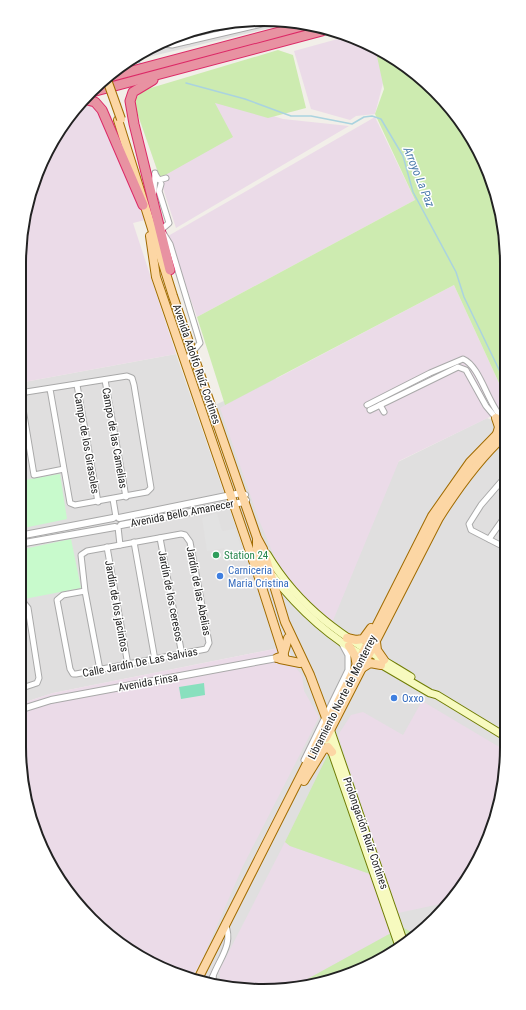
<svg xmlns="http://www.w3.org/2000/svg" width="526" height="1010" viewBox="0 0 526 1010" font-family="'Roboto Condensed',sans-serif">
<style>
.residential{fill:#e0dfdf}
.industrial{fill:#ebdbe8}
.grass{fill:#cdebb0}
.park{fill:#c8facc}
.pitch{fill:#88e0be}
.parking{fill:#e2e2e2}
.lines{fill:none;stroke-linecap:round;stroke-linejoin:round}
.stream{stroke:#aad3df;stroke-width:1.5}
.minor-casing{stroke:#a9a9a9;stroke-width:7}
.tertiary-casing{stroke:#a9a9a9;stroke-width:8}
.secondary-casing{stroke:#707d05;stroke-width:9}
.primary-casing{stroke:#a06b00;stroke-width:10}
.motorway-casing{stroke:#dc2a67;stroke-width:11}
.minor{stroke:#fff;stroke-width:5}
.tertiary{stroke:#fff;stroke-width:6}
.secondary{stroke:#f7fabf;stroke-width:7}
.primary{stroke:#fcd6a4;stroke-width:8}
.motorway{stroke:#e892a2;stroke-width:9}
.primary-bridge-casing{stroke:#a06b00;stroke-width:10;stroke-linecap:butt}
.primary-bridge{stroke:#fcd6a4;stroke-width:8}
.leisure-dot{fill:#2e9e5b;stroke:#fff;stroke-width:1.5}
.shop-dot{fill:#3f7fe0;stroke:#fff;stroke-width:1.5}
.labels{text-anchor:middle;stroke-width:3;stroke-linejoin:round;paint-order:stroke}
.street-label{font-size:11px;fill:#222;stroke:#fff}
.leisure-label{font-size:11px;fill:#27864d;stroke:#fff;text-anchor:start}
.shop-label{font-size:11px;fill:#366cbe;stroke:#fff;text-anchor:start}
.water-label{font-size:12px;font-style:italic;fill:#4a7aab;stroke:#fff}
.rim{fill:none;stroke:#222;stroke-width:2}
</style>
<rect width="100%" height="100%" fill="#f2efe9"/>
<g class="residential">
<path d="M279,20L291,23L136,60L185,32Z"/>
<path d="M176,354L267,617L279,648L53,693L19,704V383Z"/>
<path d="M276,378L337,492L487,418L505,425L506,763L482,855L424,930L357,972L279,990L200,983L205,958L99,803L304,691L266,588L208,408Z"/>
</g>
<g class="industrial">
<path d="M345,37L371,44L402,65L383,83L375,114L356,116L350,120L311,109L294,51Z"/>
<path d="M178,86L283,119L349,126L176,228L135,103Z"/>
<path d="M82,106H90L98,111L145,220L133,223L176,354L19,383L20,247L44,155Z"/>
<path d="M375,117L415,200L197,317L168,236Z"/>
<path d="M454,285L505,396V418L504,421L500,412L399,461L332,623L300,595L277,563L259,520L220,408Z"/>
<path d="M279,648L302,675L304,691L319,717L243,866L201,962L191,979L128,950L70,896L32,826L19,747V704L53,693Z"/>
<path d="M422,701L506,751V763L482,855L445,903L398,913L338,735L351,715L363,712L403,735Z"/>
<path d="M285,842L290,846L370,874L391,933L293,987L279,990L221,985L219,971Z"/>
</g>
<g class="grass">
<path d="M375,47L424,79L457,115L488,169L505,231V396L454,285L225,405L197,317L415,200L375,114L384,89Z"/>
<path d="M278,50L293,55L306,108L268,118L215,103L233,137L160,178L133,101L144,90Z"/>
<path d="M330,750L370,874L290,846L285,842Z"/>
<path d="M402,927L416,935L357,972L293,987Z"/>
</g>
<g class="park">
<path d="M60,474L67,519L19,529V481Z"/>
<path d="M71,539L81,588L19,600V550Z"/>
</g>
<path class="pitch" d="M204,683L205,695L181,699L179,687Z"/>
<path class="parking" d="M217,513L222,531L235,529L244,555L227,558L224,548L207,551L202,518Z"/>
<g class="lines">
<g class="stream">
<path d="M136,60L140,63"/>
<path d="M186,83L245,99L291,116H311L352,124L364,117L372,116L381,119L403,156L413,192L456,272L464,297L505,382"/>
</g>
<defs>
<g id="minor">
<path d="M186,32L189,41"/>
<path d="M163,44L172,45L279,20"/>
<path d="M155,174L159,180L166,178"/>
<path d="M161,184L159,191L169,223L162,229V231L170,244L200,343L185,361"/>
<path d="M154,192L155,173"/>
<path d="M105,380L126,497"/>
<path d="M77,385L98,502"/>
<path d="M50,389L70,503L75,505L147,492L151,488L134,385L132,378L127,376L26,392L21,397L34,475L64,469"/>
<path d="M367,405L430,373L463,359C480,366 488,404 502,418"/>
<path d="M380,405L384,412"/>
<path d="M370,410L458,367L466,370L486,406L496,418"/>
<path d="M506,476L481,505L469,524L471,530L506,548"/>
<path d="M113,499L116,517"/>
<path d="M118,527L120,545"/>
<path d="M160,538L182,655"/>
<path d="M489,539L506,515"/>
<path d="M134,542L155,660"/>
<path d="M107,547L128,665"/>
<path d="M85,591L63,595L57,600L70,669L73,674H76L206,649L209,643L190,542L185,535L181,534L87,551L81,555L85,591L100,670"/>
<path d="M19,689L37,683L39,678L28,608L24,603H19"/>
<path d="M304,760L348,670V655L342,644"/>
<path d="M213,976C220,958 234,943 225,924"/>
<path d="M209,984L213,976L214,984"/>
</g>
<g id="tertiary">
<path d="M119,518L241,493L245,495"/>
<path d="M121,525L244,502L246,500"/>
<path d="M19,536L113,518"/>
<path d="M19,544L115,527"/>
<path d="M19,710L51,700L277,658"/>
</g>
<g id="secondary">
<path d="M267,554C304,616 352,641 411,677"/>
<path d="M272,575C298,608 328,637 366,657"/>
<path d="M377,662L430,693L437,695L506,737"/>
<path d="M329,726L404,943"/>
<path d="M325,732L399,946"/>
</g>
<g id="primary">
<path d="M118,120L173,296L257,538L263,549L285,622L310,675L328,723"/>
<path d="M150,236L156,277L259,578L285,659"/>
<path d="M496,418L499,427L497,434"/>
<path d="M257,539V549L266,576"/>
<path d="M347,638L356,640L363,639L371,628"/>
<path d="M376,642L377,650L384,660"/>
<path d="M349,646L355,656L357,666"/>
<path d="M277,658L283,656L288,638"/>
<path d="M280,659L300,663"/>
<path d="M362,668L370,663L381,665"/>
<path d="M326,738L439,518C458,488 479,459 505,435"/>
<path d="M304,781L323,750L328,747L332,752"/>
<path d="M197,981L432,516L470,462L505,426"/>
</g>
<g id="motorway">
<path d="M102,79L302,26"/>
<path d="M153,80L133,92L130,101L134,124L170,270"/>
<path d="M92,92L322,31"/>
<path d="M87,100L95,102L102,110L143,205"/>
</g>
</defs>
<use href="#minor" class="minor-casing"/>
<use href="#tertiary" class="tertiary-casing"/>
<use href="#secondary" class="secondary-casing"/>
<use href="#primary" class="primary-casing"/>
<use href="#motorway" class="motorway-casing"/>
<use href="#minor" class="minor"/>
<use href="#tertiary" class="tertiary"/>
<use href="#secondary" class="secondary"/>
<use href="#primary" class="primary"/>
<use href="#motorway" class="motorway"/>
<defs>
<path id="primary-bridge" d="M106,77L121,119"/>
</defs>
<use href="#primary-bridge" class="primary-bridge-casing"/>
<use href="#primary-bridge" class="primary-bridge"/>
</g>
<circle class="leisure-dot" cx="216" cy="555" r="4"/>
<g class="shop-dot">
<circle cx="220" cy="576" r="4"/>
<circle cx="394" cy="698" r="4"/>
</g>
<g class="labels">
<g class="street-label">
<text transform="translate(197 364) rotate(71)" y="4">Avenida Adolfo Ruíz Cortines</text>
<text transform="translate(115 438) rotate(80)" y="4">Campo de las Camelias</text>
<text transform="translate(87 443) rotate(80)" y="4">Campo de los Girasoles</text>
<text transform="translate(182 513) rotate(-11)" y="4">Avenida Bello Amanecer</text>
<text transform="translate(199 591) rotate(79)" y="4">Jardín de las Abelias</text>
<text transform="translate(171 596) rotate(79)" y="4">Jardín de los ceresos</text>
<text transform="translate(117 606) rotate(80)" y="4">Jardín de los jacintos</text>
<text transform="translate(140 662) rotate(-11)" y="4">Calle Jardín De Las Salvias</text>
<text transform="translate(148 682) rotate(-10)" y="4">Avenida Finsa</text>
<text transform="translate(342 697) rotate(-63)" y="4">Libramiento Norte de Monterrey</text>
<text transform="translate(366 833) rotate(71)" y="4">Prolongación Ruíz Cortines</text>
</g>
<g class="leisure-label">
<text x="224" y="559">Station 24</text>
</g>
<g class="shop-label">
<text x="228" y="574">Carniceria<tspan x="228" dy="13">Maria Cristina</tspan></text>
<text x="402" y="702">Oxxo</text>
</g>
<g class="water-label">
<text transform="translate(419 177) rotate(68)" y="4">Arroyo La Paz</text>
</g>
</g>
<path d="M0 0H526V1010H0ZM263 26H263A237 237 0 0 1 500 263V747A237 237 0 0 1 263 984H263A237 237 0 0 1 26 747V263A237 237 0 0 1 263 26Z" fill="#fff" fill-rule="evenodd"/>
<path class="rim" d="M263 26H263A237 237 0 0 1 500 263V747A237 237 0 0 1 263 984H263A237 237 0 0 1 26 747V263A237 237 0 0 1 263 26Z"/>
</svg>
